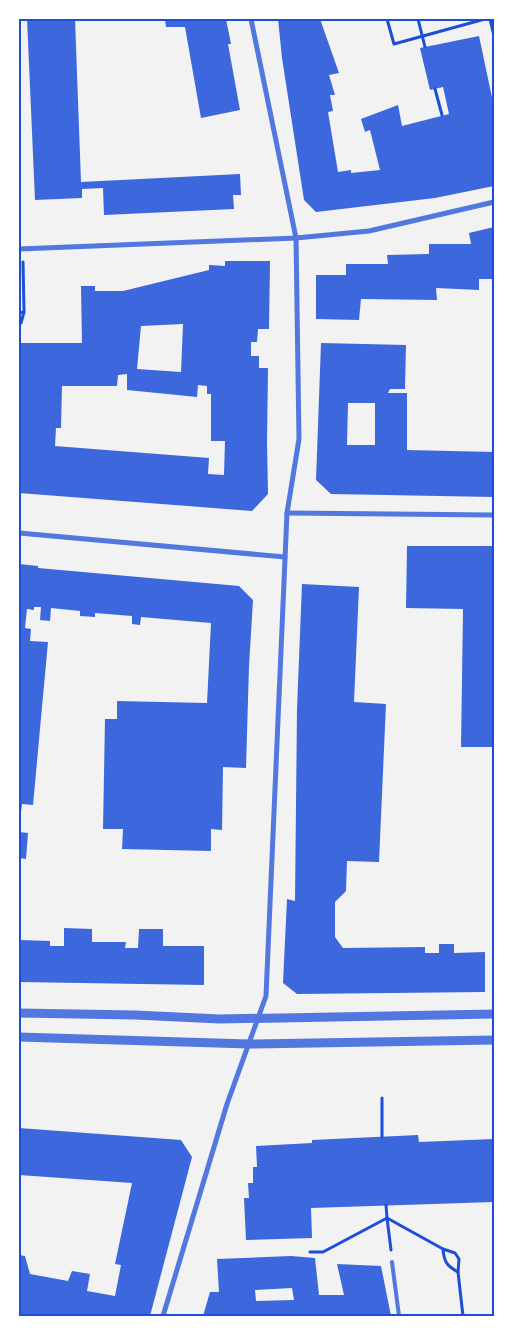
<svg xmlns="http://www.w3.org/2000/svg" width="513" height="1335" viewBox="0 0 513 1335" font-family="'PT Sans Narrow',sans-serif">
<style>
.building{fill:#3d67dc;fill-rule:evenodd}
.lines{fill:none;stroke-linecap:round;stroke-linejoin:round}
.path{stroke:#1d4ed8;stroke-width:3}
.service{stroke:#5277de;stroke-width:4}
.minor{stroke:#5277de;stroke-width:5}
.tertiary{stroke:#5277de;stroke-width:9}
.neatline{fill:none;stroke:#1d4ed8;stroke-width:2}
</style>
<rect width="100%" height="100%" fill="#f2f2f2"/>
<g class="building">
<path d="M27,19H75L81,182L240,174L241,195H233L234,209L104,215L103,188L82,189V198L35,200Z"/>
<path d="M165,19H226L231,44H228L240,110L201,118L185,27H166Z"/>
<path d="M278,19H320L339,73L329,75L335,95H330L333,111L328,112L338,172L351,170V173L380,170L370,130L365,132L361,119L398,105L402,126L449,114L443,87L430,90L420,48L479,36L494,107V186L435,198L316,212L304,200L282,58Z"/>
<path d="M494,227V279H479V290L436,288L437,300L361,299L359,320L316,319V275H346V264H388L387,255L429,254V244H471L469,233Z"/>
<path d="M225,261H270L269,329H258L257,342H251V356H259V368H268L267,442L268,494L252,511L19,493L21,343H82L81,286H95V291H123L209,270V265L225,266ZM183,324L181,372L137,369L141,326ZM127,374V390L197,397L198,385L207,386V394H211V441H225L224,475L208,474L209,458L55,446L56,428H61L62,386H117L118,375Z"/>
<path d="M321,343L406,345L405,389H390L388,393H407V450L494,452V497L331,494L316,480ZM348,403H375V445H347Z"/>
<path d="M407,546H494V747H461L463,609L406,608Z"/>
<path d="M19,564L38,566V568L239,586L253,600L249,666L246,768L223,767L222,830L211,829V851L122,849L123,829H103L105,719H117V701L207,703L211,623L141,617L140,625L132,624V616L95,613V617L80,616V611L51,608L50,621L40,620L41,607H34V610L27,609L25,628L31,629L30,641L48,642L33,805L22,804L20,820H19Z"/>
<path d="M302,584L359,587L354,702L386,704L379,862L347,861L346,891L335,902V937L343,948L425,947V953H439V944H454V953L485,952V992L297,994L283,983L287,899L295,901L297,709Z"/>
<path d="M19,832L28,833L26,859L19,858Z"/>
<path d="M64,928L92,929V942H126L125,948H138L139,929H163V946H204V985L19,982V940L50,941V946H64Z"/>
<path d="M19,1128L181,1140L192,1157L150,1316H19V1255L25,1256L30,1274L68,1281L72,1271L90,1274L87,1291L115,1296L121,1265L115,1264L132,1183L19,1175Z"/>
<path d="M418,1135L419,1142L494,1139V1202L311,1208L312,1238L246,1240L244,1198H249L248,1183H253V1167H257L256,1146L312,1143V1140Z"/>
<path d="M291,1256L315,1258L319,1295H344L337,1264L381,1266L391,1316H203L210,1292H219L217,1259ZM292,1288L294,1300L256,1301L255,1290Z"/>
</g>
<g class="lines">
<g class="path">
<path d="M387,19L394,44L485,19"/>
<path d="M418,19L425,47"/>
<path d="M490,19L494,36"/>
<path d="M435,89L442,115"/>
<path d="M19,313L24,312"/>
<path d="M19,324L21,323L24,312L23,262"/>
<path d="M382,1098V1137"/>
<path d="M386,1205L387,1218L443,1249L455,1253L459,1259L458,1272L463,1316"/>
<path d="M443,1249C444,1262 447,1266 458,1272"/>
<path d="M310,1252H323L387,1218L391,1250"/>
</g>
<path class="service" d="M392,1262L399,1316"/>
<g class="minor">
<path d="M19,249L296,238L369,231L494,202"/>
<path d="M287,513L494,515"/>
<path d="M19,533L285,557"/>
<path d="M163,1316L227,1104L266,996L287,513L299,439L296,238L251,19"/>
</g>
<g class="tertiary">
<path d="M19,1013L135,1015L220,1019L494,1014"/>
<path d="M19,1037L249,1044L494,1040"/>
</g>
</g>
<rect width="513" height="1335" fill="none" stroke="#ffffff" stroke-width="40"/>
<rect x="20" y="20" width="473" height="1295" class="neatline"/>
</svg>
